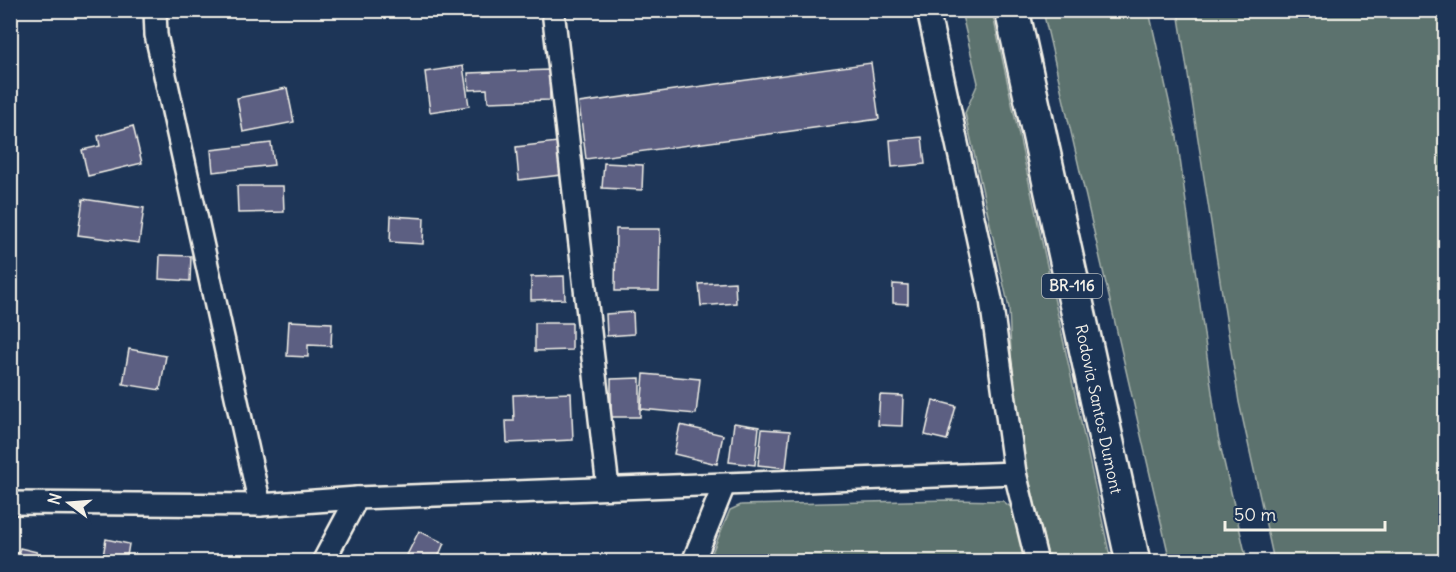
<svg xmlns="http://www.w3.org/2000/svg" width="1456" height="572" viewBox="0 0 1456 572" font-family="Delius,sans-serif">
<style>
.green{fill:#5b726e;stroke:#a8b2ab;stroke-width:1.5}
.building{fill:#5b5e82;stroke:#f4f1e8;stroke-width:1.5}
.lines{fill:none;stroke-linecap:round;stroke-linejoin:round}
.street-casing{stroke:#f4f1e8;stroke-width:26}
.highway-casing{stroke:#f4f1e8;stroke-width:38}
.street{stroke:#1d3557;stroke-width:21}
.highway{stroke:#1d3557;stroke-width:33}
.labels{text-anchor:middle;stroke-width:6;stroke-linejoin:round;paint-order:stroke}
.shield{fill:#1d3557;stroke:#b4b9bc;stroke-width:1.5}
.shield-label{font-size:15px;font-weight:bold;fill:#f4f1e8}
.street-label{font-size:16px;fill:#f4f1e8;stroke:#1d3557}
</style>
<rect width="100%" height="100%" fill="#1d3557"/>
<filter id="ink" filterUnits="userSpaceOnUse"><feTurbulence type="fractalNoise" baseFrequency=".0167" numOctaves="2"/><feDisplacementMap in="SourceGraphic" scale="12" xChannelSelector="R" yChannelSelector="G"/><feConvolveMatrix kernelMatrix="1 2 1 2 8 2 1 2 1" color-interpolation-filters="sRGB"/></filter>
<g filter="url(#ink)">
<g class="green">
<path d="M961,11H992L1111,561H1049L1020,442L1012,376L1009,308L965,113L978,83Z"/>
<path d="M1043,11H1149L1177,137L1218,436L1247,561H1170Z"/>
<path d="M1178,11H1445V561H1274L1239,402Z"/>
<path d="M948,500L1003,501L1018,513L1033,562H708L730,510L741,505Z"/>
</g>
<g class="building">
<path d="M871,63L879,119L586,159L579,103Z"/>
<path d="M463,66L469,106L430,112L425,72Z"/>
<path d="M549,70L550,100L488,102L487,89L469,90L468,73Z"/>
<path d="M287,88L294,122L243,132L237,98Z"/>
<path d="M133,126L142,163L88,176L82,150L100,146L98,136Z"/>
<path d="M922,137L925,164L892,167L890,140Z"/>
<path d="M557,142L561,175L519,180L516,147Z"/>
<path d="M271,143L274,165L213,172L211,150Z"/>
<path d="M604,163L643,165L642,190L602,188Z"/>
<path d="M237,186H283L284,212L238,213Z"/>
<path d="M83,199L144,208L139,243L78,235Z"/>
<path d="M391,216L424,218L423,244L390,242Z"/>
<path d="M616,229H660L659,291H615Z"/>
<path d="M160,255L191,256L190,281L159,279Z"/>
<path d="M564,276L565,299L531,300V277Z"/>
<path d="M735,282L736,303L701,306L699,284Z"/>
<path d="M893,284L908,285V304L893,303Z"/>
<path d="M633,312L634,334L607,336L606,314Z"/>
<path d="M289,321L332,323L331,346L308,345V357L287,356Z"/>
<path d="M535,323H572V350L535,351Z"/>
<path d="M129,349L166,356L160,390L123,384Z"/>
<path d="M644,374L700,379L696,414L641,409Z"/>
<path d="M640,378V417H611V379Z"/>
<path d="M571,393L573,440L507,443L506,421H514L513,395Z"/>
<path d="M880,395L903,396L902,426L878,425Z"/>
<path d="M933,400L956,406L947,440L925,435Z"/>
<path d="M734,423L759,427L755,465L729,462Z"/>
<path d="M680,425L723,435L717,464L674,454Z"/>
<path d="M762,429L790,431L786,468L758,465Z"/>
<path d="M419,531L444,543L436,562H420L407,555Z"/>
<path d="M106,539L129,544L126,562H102Z"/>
<path d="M20,548L37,552L34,561L17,557Z"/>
<path d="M39,555L52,562H36Z"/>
</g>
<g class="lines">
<defs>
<g id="street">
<path d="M155,10L156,35L161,57L260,505"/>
<path d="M553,10L608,488"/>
<path d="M928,10L991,300L1015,473L1037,562"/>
<path d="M10,503L260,505L357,498L1015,473"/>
<path d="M323,562L357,498"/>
<path d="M693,562L724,485"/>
</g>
<path id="highway" d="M1012,10L1133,562"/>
</defs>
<use href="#street" class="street-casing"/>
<use href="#highway" class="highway-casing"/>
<use href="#street" class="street"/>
<use href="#highway" class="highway"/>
</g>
</g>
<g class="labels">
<rect class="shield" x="1042" y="274" width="60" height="24" rx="4.5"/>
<g class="shield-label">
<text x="1072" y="291">BR-116</text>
</g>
<g class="street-label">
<text transform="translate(1099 409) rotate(78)" y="6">Rodovia Santos Dumont</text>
</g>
</g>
<rect width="1456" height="572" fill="none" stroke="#1d3557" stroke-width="36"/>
<rect x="18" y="18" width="1420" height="536" fill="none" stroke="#f4f1e8" stroke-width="2" filter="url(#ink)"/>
<g transform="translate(69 503) rotate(286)" stroke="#1d3557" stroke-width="4.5" paint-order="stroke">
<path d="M0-4.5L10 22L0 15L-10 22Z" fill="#f4f1e8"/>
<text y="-9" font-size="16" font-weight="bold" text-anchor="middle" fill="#f4f1e8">N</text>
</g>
<path d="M1225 521v9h160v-9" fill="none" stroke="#f4f1e8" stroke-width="3"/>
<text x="1234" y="521" font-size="18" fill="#f4f1e8" stroke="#1d3557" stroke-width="4.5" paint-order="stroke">50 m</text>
</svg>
